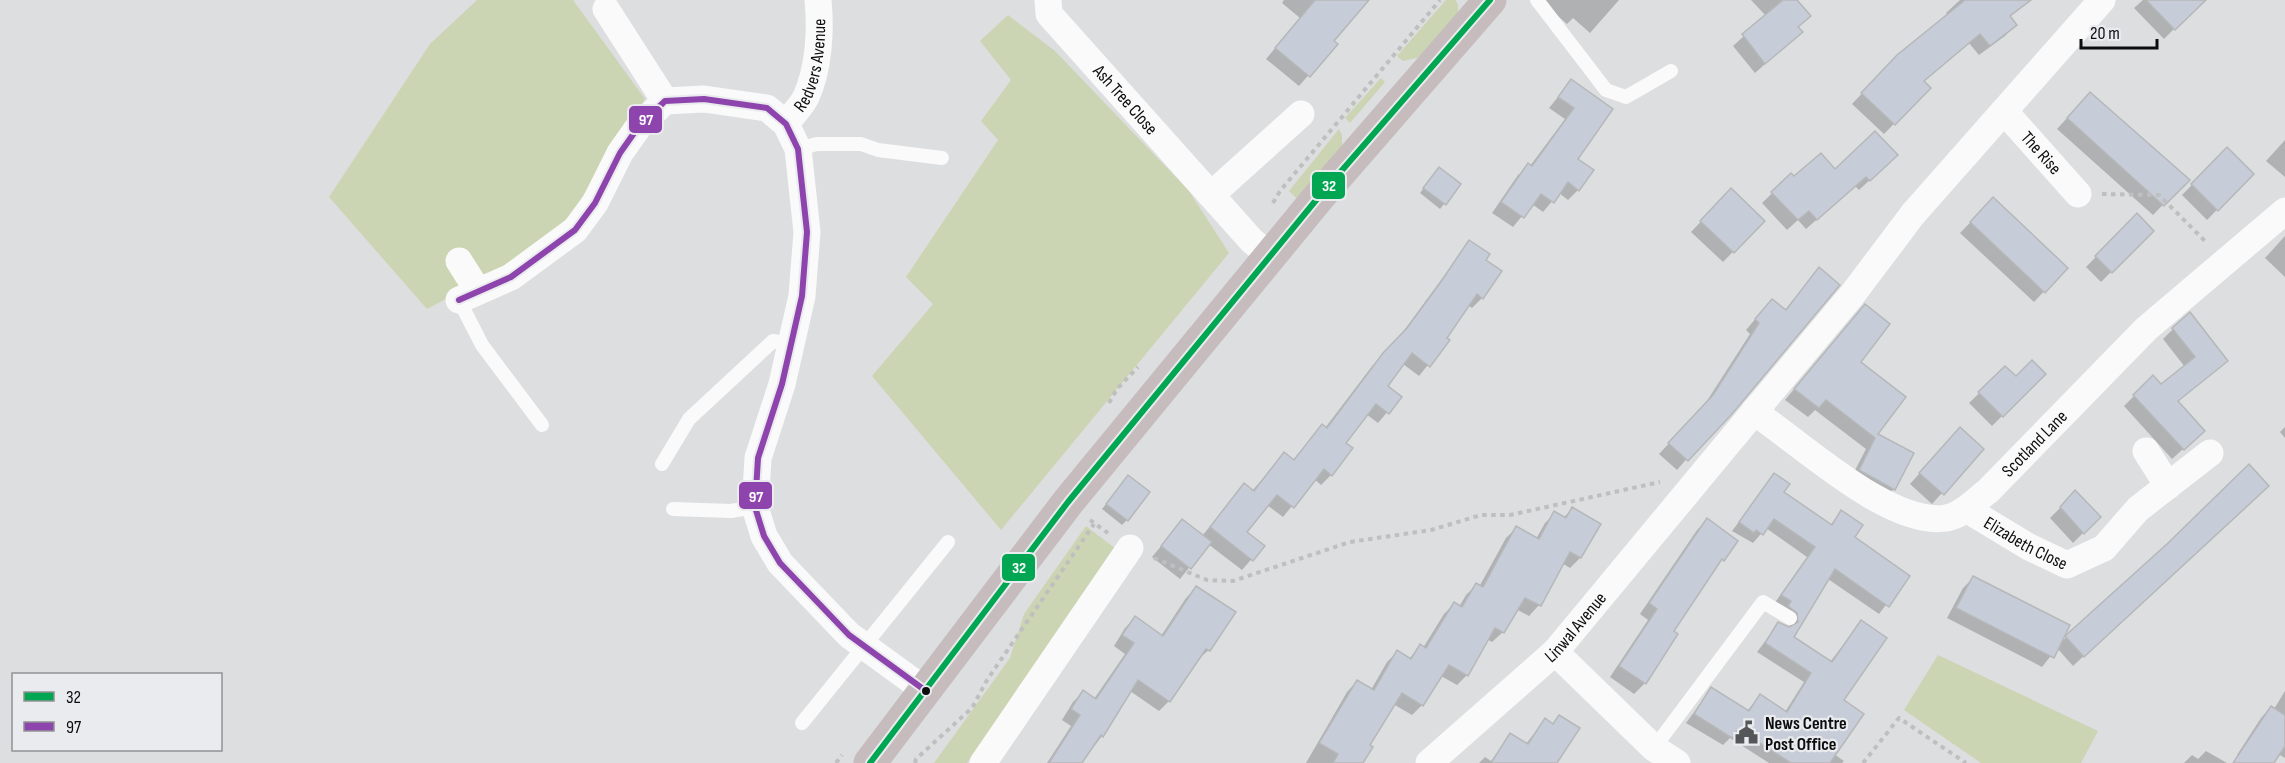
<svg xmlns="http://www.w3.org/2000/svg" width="2285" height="763" viewBox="0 0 2285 763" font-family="'Sofia Sans Condensed',sans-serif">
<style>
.green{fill:#cbd5b3}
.shadow{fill:#0003}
.building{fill:#c6cdd8;stroke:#b6b7b8;stroke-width:1.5}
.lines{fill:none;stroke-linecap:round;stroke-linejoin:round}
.path{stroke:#bebfbf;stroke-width:4;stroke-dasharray:4.5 4.5;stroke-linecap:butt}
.lane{stroke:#fafafa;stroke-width:14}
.street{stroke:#fafafa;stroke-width:27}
.highway{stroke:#c6bcbd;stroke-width:33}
.bus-1-casing{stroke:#eaebee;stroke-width:10}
.bus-2-casing{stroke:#eaebee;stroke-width:10}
.bus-1{stroke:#00a651;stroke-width:6}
.bus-2{stroke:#8e44ad;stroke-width:6}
.bus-dot{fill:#0c0d0e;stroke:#eaebee;stroke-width:2}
.labels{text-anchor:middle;stroke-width:4.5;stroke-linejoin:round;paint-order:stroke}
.street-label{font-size:18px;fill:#0c0d0e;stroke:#eaebee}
.poi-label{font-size:18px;font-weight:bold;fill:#0c0d0e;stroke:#eaebee;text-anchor:start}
.line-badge{stroke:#eaebee;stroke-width:2}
.badge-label{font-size:16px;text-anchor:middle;font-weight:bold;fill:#fff}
</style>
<rect width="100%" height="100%" fill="#dddee0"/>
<g class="green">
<path d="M477,0H573L645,99L568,219L504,268L427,309L329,197L430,44Z"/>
<path d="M1446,0H1455L1458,4V16L1421,57L1403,61L1397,56Z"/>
<path d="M1008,15L1055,51L1189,191L1229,253L1001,530L872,376L933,304L906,277L998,140L981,121L1011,80L980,41Z"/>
<path d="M1381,78L1385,82L1350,123L1345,118Z"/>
<path d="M1339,129L1342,135V149L1299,201L1289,191Z"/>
<path d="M1086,526L1116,549L967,763H934L1010,658L1024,614Z"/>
<path d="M1938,655L2098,731L2081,763H1981L1904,710Z"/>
</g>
<g class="shadow">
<path d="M1284,0H1367L1332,41L1336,44L1299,86L1266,59L1300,18L1282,3Z"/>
<path d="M1544,0H1619L1590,33L1573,18L1567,24L1542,2Z"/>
<path d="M1751,0H1795L1797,27L1801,32L1755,73L1733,46L1766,16Z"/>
<path d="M1960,0H2027L2008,16L2015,25L2005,36L1979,55L1969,43L1923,82L1929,88L1884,134L1852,104L1887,67L1948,15L1946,13Z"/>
<path d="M2143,0H2191L2196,7L2164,39L2134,8Z"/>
<path d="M1571,81L1611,109L1576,159L1578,190L1568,200L1559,193L1543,212L1532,204L1513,227L1492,213L1518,175L1530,166L1565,119L1549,108Z"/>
<path d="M2080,104L2187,180L2153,215L2057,129Z"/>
<path d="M2285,140V177L2266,161Z"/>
<path d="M2227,149L2252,174L2207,220L2182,195Z"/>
<path d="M1886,165L1859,190L1855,186L1806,229L1798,220L1787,230L1762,203L1791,175L1794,178Z"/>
<path d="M1434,174L1444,204L1440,209L1420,193Z"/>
<path d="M1731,190L1763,221L1723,262L1691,232Z"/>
<path d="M1993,199L2066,268L2034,302L1960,233Z"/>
<path d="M2137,215L2152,231L2101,282L2086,267Z"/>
<path d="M2285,236V277L2265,258Z"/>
<path d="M1469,242L1484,260L1482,298L1472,308L1468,305L1445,338L1448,340L1419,376L1403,364L1386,387L1400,397L1378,423L1366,414L1344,443L1331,475L1321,485L1314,479L1283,517L1267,505L1245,532L1263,546L1242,570L1208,544L1180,579L1152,557L1182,521L1202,536L1244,485L1252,491L1284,454L1292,461L1322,426L1325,428L1373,365L1397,340Z"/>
<path d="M1819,269L1838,285L1677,470L1659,454L1703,407L1750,334L1746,330L1762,311H1784Z"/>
<path d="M1855,316L1859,363L1876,435L1894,489L1883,499L1850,480L1866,449L1815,410L1808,417L1785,400Z"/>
<path d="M2173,329L2226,361L2177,402L2192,441L2172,459L2124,406L2153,377L2161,386L2185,367L2163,339Z"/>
<path d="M2005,368L2015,378L2044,374L1992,426L1969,403Z"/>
<path d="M2285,427V438L2280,432Z"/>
<path d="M1950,439L1942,493L1932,504L1910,484Z"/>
<path d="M1774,475L1782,492L1830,525L1842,512L1853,537L1908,576L1879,614L1828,579L1792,638L1830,662L1861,622L1842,700L1834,754L1844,761L1842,763H1769L1730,738L1723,745L1686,723L1711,689L1747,711L1760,696L1785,712L1804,682L1757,652L1779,623L1790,629V623L1774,604L1807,557L1766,528L1753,543L1732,531Z"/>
<path d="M1124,482L1127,520L1122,525L1102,509Z"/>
<path d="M2075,493L2099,517L2073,543L2050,518Z"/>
<path d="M2256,496L2073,666L2057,648L2042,667L1947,618L1963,588L1973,578L2060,643L2168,545Z"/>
<path d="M1572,509L1599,525L1580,558L1570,568L1562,563L1539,605L1529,616L1516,609L1503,632L1492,642L1487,639L1467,675L1457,685L1441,676L1422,705L1412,715L1393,704L1368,746L1361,763H1306L1347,692L1357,681L1371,690L1387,662L1397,652L1409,659L1420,646L1423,648L1444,614L1454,604L1459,607L1466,595L1476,585L1479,587L1506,538L1516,528L1536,539L1545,523L1555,513L1563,518Z"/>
<path d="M1707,520L1736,541L1713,570L1672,632L1676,635L1645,683L1634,694L1610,677L1648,620L1640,614L1697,530Z"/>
<path d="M1196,588L1209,650L1198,659L1169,701L1159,711L1130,691L1102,736L1081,763H1047L1071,726L1062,720L1073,702L1083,692L1094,699L1125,654L1114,646L1125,628L1135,618L1161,636L1186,598Z"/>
<path d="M2285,691V758L2278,754L2272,763H2249L2237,755L2261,718L2271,707L2274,709Z"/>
<path d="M1560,717L1555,763H1479L1485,757L1491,761L1511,735L1525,745L1545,720L1552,725Z"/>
<path d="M2206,751L2227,763H2184L2192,755L2198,759Z"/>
</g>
<g class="building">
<path d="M1315,0H1369L1334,41L1338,44L1310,77L1275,48Z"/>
<path d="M1783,0H1797L1811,16L1798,27L1803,32L1765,64L1742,34Z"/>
<path d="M1965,0H2031L2010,16L2017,25L1990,46L1980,34L1924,81L1931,88L1895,125L1861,93L1897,55Z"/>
<path d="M2146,0H2206L2175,30Z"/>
<path d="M1571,79L1613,109L1578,159L1594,170L1579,191L1568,182L1554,203L1541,194L1524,218L1501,202L1528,163L1532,166L1574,108L1558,97Z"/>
<path d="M2090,92L2190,180L2164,206L2067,118Z"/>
<path d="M1875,131L1898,155L1870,181L1866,177L1817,220L1809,211L1798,220L1771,192L1791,173L1794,176L1821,153L1835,169Z"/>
<path d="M2227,147L2254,174L2218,211L2191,184Z"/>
<path d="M1439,167L1461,184L1446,205L1423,188Z"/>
<path d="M1731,188L1765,221L1734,253L1700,221Z"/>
<path d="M1993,197L2068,268L2045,293L1970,222Z"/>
<path d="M2137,213L2154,231L2112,273L2095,256Z"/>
<path d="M1469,240L1490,254L1486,260L1502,271L1483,299L1477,294L1447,338L1450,340L1430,367L1412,353L1388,386L1402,397L1389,414L1376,404L1346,443L1353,448L1332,476L1324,469L1294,508L1277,495L1247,532L1265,546L1253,561L1210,527L1244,483L1254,491L1284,452L1294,460L1322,424L1327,428L1383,353L1407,328L1440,283Z"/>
<path d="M1819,267L1840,285L1732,414L1688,461L1668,443L1713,395L1759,323L1755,319L1772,299L1786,310Z"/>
<path d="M1865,304L1890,324L1861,362L1906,397L1878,434L1914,453L1895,490L1859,470L1875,438L1826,400L1819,408L1794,389Z"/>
<path d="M2190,312L2228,361L2178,401L2205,431L2184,450L2133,395L2153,375L2161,384L2195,357L2172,328Z"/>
<path d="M2032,360L2046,374L2003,417L1978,392L2005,366L2016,376Z"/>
<path d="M1960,427L1984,449L1944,495L1919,473Z"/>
<path d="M2249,464L2269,486L2084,657L2065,636L2167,544Z"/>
<path d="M1774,473L1790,484L1784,492L1832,525L1841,510L1863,525L1855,537L1910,576L1889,607L1835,569L1794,637L1832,662L1861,620L1887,638L1844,700L1864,714L1830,763H1791L1738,729L1732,738L1694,714L1711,687L1749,711L1760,694L1787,712L1811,673L1765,643L1778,622L1789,627L1798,622L1797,613L1788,606L1791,601L1781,595L1815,547L1774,519L1763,535L1756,530L1754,533L1739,522Z"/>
<path d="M1128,475L1150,492L1128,521L1106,504Z"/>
<path d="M2075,490L2101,517L2084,534L2060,507Z"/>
<path d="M1572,507L1601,524L1581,558L1570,552L1541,606L1525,598L1504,633L1495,628L1468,676L1449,665L1423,706L1402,693L1370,745L1373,747L1363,763H1333L1338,754L1319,743L1357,680L1374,690L1397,650L1411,659L1420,644L1426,648L1454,602L1462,607L1476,583L1483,587L1516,526L1539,539L1554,511L1566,518Z"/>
<path d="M1707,518L1738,541L1724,561L1722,559L1674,631L1678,634L1646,684L1619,666L1657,609L1649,603Z"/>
<path d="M1182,519L1212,542L1191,569L1161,546Z"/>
<path d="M1973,576L2070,625L2054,658L1956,608Z"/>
<path d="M1196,586L1236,612L1210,651L1206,649L1170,702L1138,680L1103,737L1101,735L1082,763H1049L1080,715L1071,709L1083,690L1096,699L1134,643L1122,635L1135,616L1163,636Z"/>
<path d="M2271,706L2285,715V746L2274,763H2233Z"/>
<path d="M1559,715L1580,728L1557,763H1491L1510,733L1528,744L1545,718L1553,724Z"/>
</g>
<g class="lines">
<g class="path">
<path d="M2102,194L2159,195L2207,243"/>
<path d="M1273,203L1280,191L1440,0"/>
<path d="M1109,403L1117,389L1138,367"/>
<path d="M1090,520L1108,533"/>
<path d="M1154,558L1207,580L1233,581L1350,542L1431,530L1481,515H1510L1660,482"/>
<path d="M836,763L842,755"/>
<path d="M915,763L916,759L972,708L987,680L1094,524"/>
<path d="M1863,763L1899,718L1966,763"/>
</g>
<g class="lane">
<path d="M1537,0L1606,90L1626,97L1671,71"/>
<path d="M798,149L817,144H861L878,150L942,158"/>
<path d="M459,300L482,345L542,425"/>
<path d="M662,464L689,419L773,341L792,344"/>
<path d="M673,509L731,511L755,507"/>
<path d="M802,723L948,542"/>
<path d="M1654,748L1763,602L1790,618"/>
</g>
<g class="street">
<path id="s1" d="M1048,0L1049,14L1252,241L1272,257"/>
<path id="s2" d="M2102,0L1913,214L1852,295L1754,412C1800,442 1889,527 1946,518C1962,516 1976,500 1988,491L2146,329L2285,211"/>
<path d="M606,9L665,101"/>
<path id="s3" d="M2004,111L2078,194"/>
<path id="s4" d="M786,124C792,115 801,107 806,97C819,68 821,31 818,0"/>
<path d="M1211,195L1301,114"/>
<path d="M459,261L478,291"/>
<path d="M459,300L511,277L575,230L595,203L620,153L639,126L665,101L704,99L767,108L786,124L798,149L807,232L802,296L782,384L758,458L755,507L764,536L780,563L849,635L926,691"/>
<path d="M2146,451L2168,486"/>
<path id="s5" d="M1966,509L2029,547L2067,565L2104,548L2138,509L2210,453"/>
<path d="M1555,652L1654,748L1677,763"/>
<path d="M983,763L1130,548"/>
<path id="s6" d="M1429,763L1555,652L1754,412"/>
</g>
<path class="highway" d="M870,763L1068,502L1317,199L1490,0"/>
<defs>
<path id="bus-1" d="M870,763L1068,502L1317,199L1490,0"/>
<path id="bus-2" d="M459,300L511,277L575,230L595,203L620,153L639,126L665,101L704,99L767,108L786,124L798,149L807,232L802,296L782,384L758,458L755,507L764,536L780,563L849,635L926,691"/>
</defs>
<use href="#bus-1" class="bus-1-casing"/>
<use href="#bus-2" class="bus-2-casing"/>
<use href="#bus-1" class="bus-1"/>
<use href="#bus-2" class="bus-2"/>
</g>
<defs>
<symbol id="civic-bare" viewBox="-9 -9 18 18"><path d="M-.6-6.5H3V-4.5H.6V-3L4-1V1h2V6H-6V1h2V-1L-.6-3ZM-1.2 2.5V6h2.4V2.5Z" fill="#555658" stroke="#eaebee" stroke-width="2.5" paint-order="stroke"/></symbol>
</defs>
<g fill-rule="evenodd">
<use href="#civic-bare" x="1730" y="716" width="33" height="33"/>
</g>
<circle class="bus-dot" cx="926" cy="691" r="5"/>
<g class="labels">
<g class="street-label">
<text dy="6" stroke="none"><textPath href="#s4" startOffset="66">Redvers Avenue</textPath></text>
<text dy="6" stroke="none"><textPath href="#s1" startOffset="129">Ash Tree Close</textPath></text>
<text dy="6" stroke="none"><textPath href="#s3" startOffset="56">The Rise</textPath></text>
<text dy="6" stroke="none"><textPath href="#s2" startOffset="880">Scotland Lane</textPath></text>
<text dy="6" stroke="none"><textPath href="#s5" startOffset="69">Elizabeth Close</textPath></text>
<text dy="6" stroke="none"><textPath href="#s6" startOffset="200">Linwal Avenue</textPath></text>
</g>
<g class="poi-label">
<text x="1765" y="729">News Centre<tspan x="1765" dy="21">Post Office</tspan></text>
</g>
</g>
<g class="line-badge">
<rect x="628" y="105" width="35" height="29" rx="6" fill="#8e44ad"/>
<rect x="1311" y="171" width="35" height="29" rx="6" fill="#00a651"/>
<rect x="738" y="481" width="35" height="29" rx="6" fill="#8e44ad"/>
<rect x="1001" y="553" width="35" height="29" rx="6" fill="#00a651"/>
</g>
<g class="badge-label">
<text x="646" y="125">97</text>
<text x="1329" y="191">32</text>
<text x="756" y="502">97</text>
<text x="1019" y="573">32</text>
</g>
<rect x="12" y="673" width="210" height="78" fill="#eaebee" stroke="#919294" stroke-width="1.5"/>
<rect x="24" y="692" width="30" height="9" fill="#00a651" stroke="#919294" stroke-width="1.5"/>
<text x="66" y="703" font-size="18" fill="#0c0d0e">32</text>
<rect x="24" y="722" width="30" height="9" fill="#8e44ad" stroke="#919294" stroke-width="1.5"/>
<text x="66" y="733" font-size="18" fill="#0c0d0e">97</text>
<path d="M2081 39v9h76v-9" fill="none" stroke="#0c0d0e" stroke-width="3"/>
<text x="2090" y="39" font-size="18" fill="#0c0d0e" stroke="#eaebee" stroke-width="4.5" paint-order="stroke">20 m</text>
</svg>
